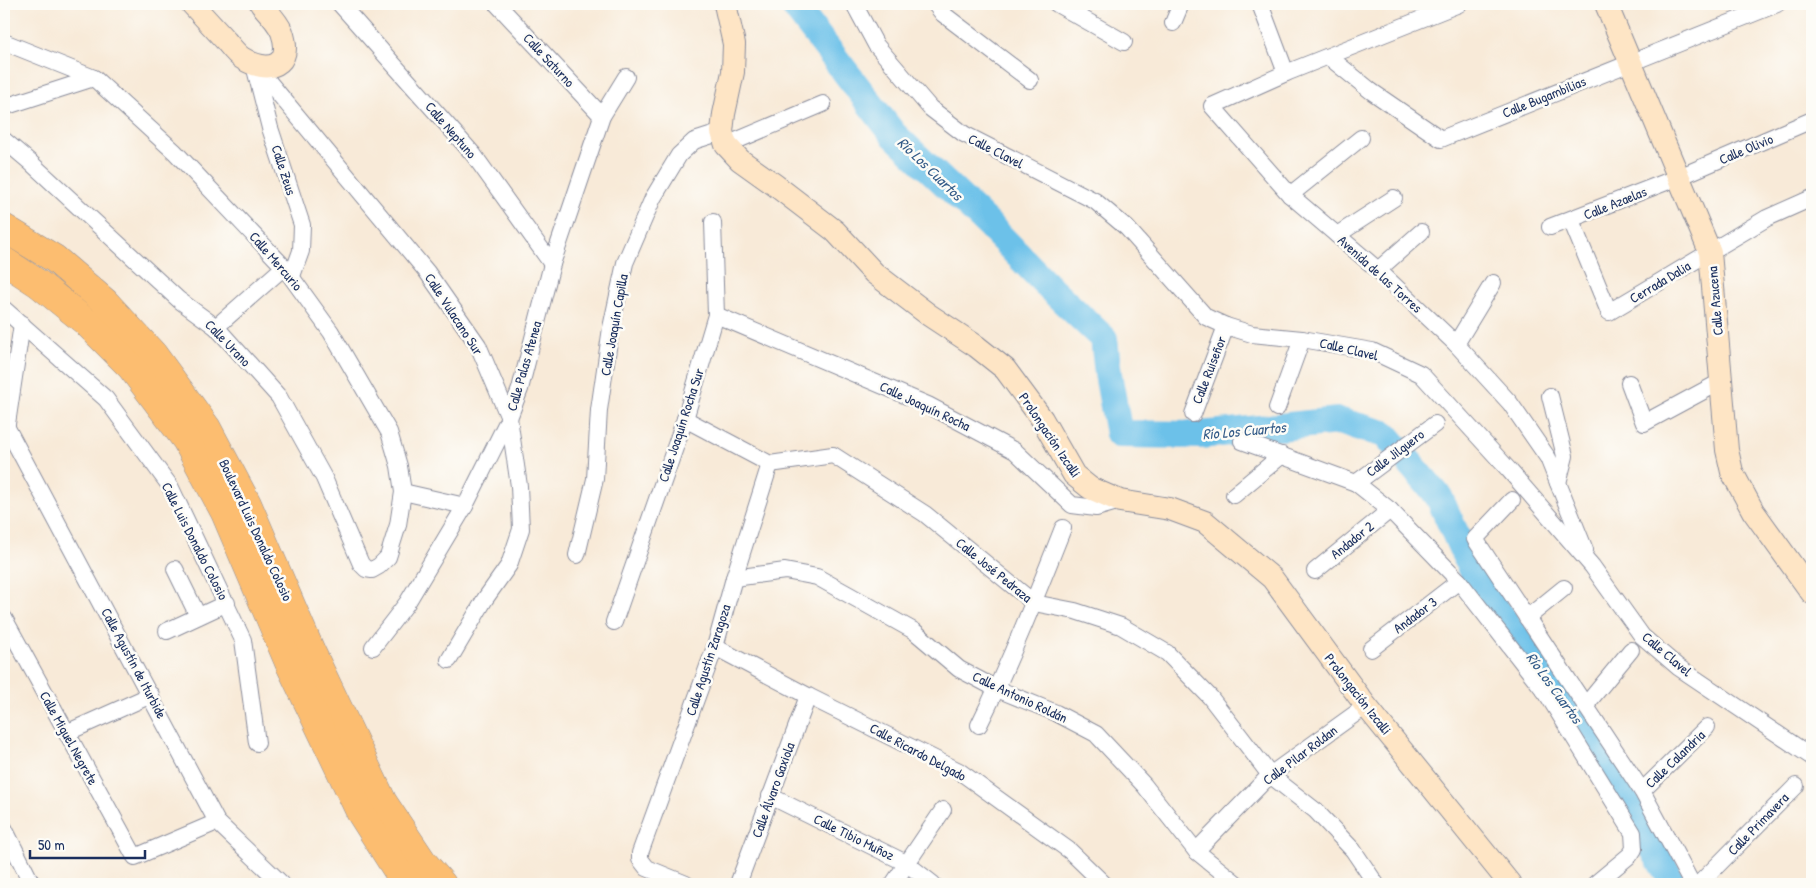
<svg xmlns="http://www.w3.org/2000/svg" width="1816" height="888" viewBox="0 0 1816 888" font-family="'Patrick Hand',sans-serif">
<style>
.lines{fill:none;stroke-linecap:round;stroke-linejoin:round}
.river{stroke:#6cc1e9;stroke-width:28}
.street-casing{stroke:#8a8c9b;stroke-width:18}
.secondary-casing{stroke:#8a8c9b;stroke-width:24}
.highway-casing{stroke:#8a8c9b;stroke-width:29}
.street{stroke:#fff;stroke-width:16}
.secondary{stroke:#fee5c5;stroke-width:22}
.highway{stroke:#fcbd6f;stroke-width:28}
.labels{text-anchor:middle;stroke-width:5;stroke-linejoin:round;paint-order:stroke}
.street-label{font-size:14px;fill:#1b2f5e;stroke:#fdfcf7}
.water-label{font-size:15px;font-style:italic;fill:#335b88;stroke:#fdfcf7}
</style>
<rect width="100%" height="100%" fill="#fdfcf7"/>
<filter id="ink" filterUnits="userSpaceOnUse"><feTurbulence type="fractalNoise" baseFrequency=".02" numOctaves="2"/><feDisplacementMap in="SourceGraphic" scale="10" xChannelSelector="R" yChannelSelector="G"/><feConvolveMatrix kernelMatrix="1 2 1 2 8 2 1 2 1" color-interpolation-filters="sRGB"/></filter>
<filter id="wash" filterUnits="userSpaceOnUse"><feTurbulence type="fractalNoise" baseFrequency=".0096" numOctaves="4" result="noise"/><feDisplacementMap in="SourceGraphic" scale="20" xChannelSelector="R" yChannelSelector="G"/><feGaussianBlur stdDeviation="1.12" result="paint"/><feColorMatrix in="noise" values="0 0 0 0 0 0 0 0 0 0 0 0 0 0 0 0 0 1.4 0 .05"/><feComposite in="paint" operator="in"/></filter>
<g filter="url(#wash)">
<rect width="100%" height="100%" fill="#f8ead8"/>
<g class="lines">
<path class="river" d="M793,4L894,135L988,224L1050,288L1104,339L1108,374L1119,434L1200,435L1338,421L1385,434L1439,497L1478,584L1578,721L1674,884"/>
</g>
</g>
<g filter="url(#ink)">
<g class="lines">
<defs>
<g id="street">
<path d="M340,4L473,154L552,264"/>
<path d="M497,4L602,116"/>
<path d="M854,4L876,45L930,108L964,134L1095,201L1127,228L1206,317L1226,326L1252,334L1302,339L1372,351L1421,374L1509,470L1592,566L1642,636L1678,667L1812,757"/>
<path d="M935,4L943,14L1030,80"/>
<path d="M1057,4L1124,42"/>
<path d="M1260,4L1286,73"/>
<path d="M1459,4L1286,73L1212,106L1290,195L1378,270L1456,344L1510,403L1548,458L1585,550"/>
<path d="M1173,23L1181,4"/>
<path d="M4,42L94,78L175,152L284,267L331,332L389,432L399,466L403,492L398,525L388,557L379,566L372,570L366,569L361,564L324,478L279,397L216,327L179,300L30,162L4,140"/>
<path d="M1329,57L1371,91L1441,139L1777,4"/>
<path d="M254,64L427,272L478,345L509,418L519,486L521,529L509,565L485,599L449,660"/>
<path d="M255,69L270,128L302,225L301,251L292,276"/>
<path d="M4,107L94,78"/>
<path d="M726,145L823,104"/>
<path d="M1290,195L1361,138"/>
<path d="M1571,220L1609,312L1767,218L1812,198"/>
<path d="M1550,227L1679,177L1812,120"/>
<path d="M1337,235L1394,198"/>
<path d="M1378,270L1421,232"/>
<path d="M4,309L106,399L170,486L243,640L257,743"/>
<path d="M716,315L928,405L1015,451L1072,505L1096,508L1120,501"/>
<path d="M216,327L284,267"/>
<path d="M1456,344L1493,283"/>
<path d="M1629,383L1644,423L1722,381"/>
<path d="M1550,396L1565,456L1558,483"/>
<path d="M1277,408L1302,339"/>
<path d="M1193,414L1226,326"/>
<path d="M685,419L770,464L833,455L925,514L1034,603L1075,611L1121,626L1167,653L1210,697L1270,775L1316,811L1353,850L1376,884"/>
<path d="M6,426L217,822L282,884"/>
<path d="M5,437L22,324"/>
<path d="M1242,441L1356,483L1390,510L1459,581L1547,694L1633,833L1634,849L1630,855L1595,884"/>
<path d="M1356,483L1435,424"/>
<path d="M403,492L465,506"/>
<path d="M1234,495L1282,455"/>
<path d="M1512,500L1475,539L1642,791L1692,884"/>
<path d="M577,555L595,479L599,410L611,328L625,263L653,198L679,155L694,141L722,132"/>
<path d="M175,569L198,616"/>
<path d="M1315,571L1390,510"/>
<path d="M734,578L785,571L817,577L914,631L959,669L997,689L1056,713L1096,734L1144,785L1196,851L1237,884"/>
<path d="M4,618L135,857L217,822"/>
<path d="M1527,618L1564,588"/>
<path d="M614,622L685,419L716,315L713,222"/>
<path d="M167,631L227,603"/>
<path d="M373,647L407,603L465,506L509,418L520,389L552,264L602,116L626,77"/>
<path d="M715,647L808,696L959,771L1070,851L1104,884"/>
<path d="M1371,649L1459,581"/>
<path d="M1585,706L1631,650"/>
<path d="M979,725C1011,660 1037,594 1063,528"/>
<path d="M66,733L151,695"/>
<path d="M1642,791L1707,727"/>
<path d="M770,796L906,863L933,884"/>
<path d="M4,828L32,884"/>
<path d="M1196,851L1270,775L1366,706"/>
<path d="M686,884L647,868L640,859V853L715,647L734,578L770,464"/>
<path d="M738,884L808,696"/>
<path d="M893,884L943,810"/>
<path d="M1699,884L1796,786"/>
</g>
<g id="secondary">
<path d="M192,4C203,16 215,29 226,41C231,47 236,54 242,58C268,75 294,66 282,32C278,22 268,12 261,4"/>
<path d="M725,4L734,44L733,72L724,114L722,132L726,145L740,160L775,185L835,231L874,273L929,315L976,346L1005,369L1042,419L1074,475L1090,488L1120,501L1170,509L1205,522L1272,578L1366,706L1510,884"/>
<path d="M1606,4L1710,252L1727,450L1732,472L1753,511L1812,593"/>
</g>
<g id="highway">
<path d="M4,228L55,259L105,302L153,354L207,428L247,503L311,651L383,802L423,862L442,884"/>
<path d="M4,261L39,284L86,322L131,367L186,440L225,513L289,663L360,812L400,875L409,884"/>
</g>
</defs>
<use href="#street" class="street-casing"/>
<use href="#secondary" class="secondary-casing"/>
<use href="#highway" class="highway-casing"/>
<use href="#street" class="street"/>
<use href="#secondary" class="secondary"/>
<use href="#highway" class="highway"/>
</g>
</g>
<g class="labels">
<g class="street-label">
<text transform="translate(549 60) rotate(47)" y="5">Calle Saturno</text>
<text transform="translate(1544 97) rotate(-22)" y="5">Calle Bugambilias</text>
<text transform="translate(451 130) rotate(49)" y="5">Calle Neptuno</text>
<text transform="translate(1746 149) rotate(-23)" y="5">Calle Olivio</text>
<text transform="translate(996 151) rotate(27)" y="5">Calle Clavel</text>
<text transform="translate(284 170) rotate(72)" y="5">Calle Zeus</text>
<text transform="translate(1615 203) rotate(-22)" y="5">Calle Azaelas</text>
<text transform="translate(276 261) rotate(49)" y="5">Calle Mercurio</text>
<text transform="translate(1380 274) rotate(42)" y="5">Avenida de las Torres</text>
<text transform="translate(1660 282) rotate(-31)" y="5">Cerrada Dalia</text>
<text transform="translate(1715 301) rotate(-95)" y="5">Calle Azucena</text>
<text transform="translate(454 314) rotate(57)" y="5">Calle Vulacano Sur</text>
<text transform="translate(614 325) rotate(-80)" y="5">Calle Joaquín Capilla</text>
<text transform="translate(228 343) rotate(46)" y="5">Calle Urano</text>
<text transform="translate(1349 349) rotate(13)" y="5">Calle Clavel</text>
<text transform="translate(524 366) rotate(-74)" y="5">Calle Palas Atenea</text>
<text transform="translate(1209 370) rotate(-69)" y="5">Calle Ruiseñor</text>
<text transform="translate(925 406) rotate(25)" y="5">Calle Joaquín Rocha</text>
<text transform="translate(681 425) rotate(-72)" y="5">Calle Joaquín Rocha Sur</text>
<text transform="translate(1050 435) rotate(56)" y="5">Prolongación Izcalli</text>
<text transform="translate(1395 453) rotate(-37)" y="5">Calle Jilguero</text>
<text transform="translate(256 530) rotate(65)" y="5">Boulevard Luis Donaldo Colosio</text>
<text transform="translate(1352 540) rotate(-39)" y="5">Andador 2</text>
<text transform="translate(195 541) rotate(63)" y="5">Calle Luis Donaldo Colosio</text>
<text transform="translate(994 570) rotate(39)" y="5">Calle José Pedraza</text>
<text transform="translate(1415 615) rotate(-37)" y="5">Andador 3</text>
<text transform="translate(1667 654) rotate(40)" y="5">Calle Clavel</text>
<text transform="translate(708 660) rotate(-72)" y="5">Calle Agustín Zaragoza</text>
<text transform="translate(134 663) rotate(62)" y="5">Calle Agustín de Iturbide</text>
<text transform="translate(1358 694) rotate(52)" y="5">Prolongación Izcalli</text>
<text transform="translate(1020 697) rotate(25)" y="5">Calle Antonio Roldán</text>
<text transform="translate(69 738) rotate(61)" y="5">Calle Miguel Negrete</text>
<text transform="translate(918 752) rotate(28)" y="5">Calle Ricardo Delgado</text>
<text transform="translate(1300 755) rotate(-37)" y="5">Calle Pilar Roldan</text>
<text transform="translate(1675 759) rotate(-44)" y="5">Calle Calandria</text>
<text transform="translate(773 790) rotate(-70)" y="5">Calle Álvaro Gaxiola</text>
<text transform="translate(1758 824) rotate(-46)" y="5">Calle Primavera</text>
<text transform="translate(854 837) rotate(26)" y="5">Calle Tibio Muñoz</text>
</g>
<g class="water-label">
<text transform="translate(930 169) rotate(44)" y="5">Río Los Cuartos</text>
<text transform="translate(1244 431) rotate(-5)" y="5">Río Los Cuartos</text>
<text transform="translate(1554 688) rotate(54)" y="5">Río Los Cuartos</text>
</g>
</g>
<rect width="1816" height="888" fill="none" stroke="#fdfcf7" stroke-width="20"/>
<path d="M30 850v8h115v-8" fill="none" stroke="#1b2f5e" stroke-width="2.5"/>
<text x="38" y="850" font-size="15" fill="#1b2f5e" stroke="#fdfcf7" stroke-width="4" paint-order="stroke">50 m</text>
</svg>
